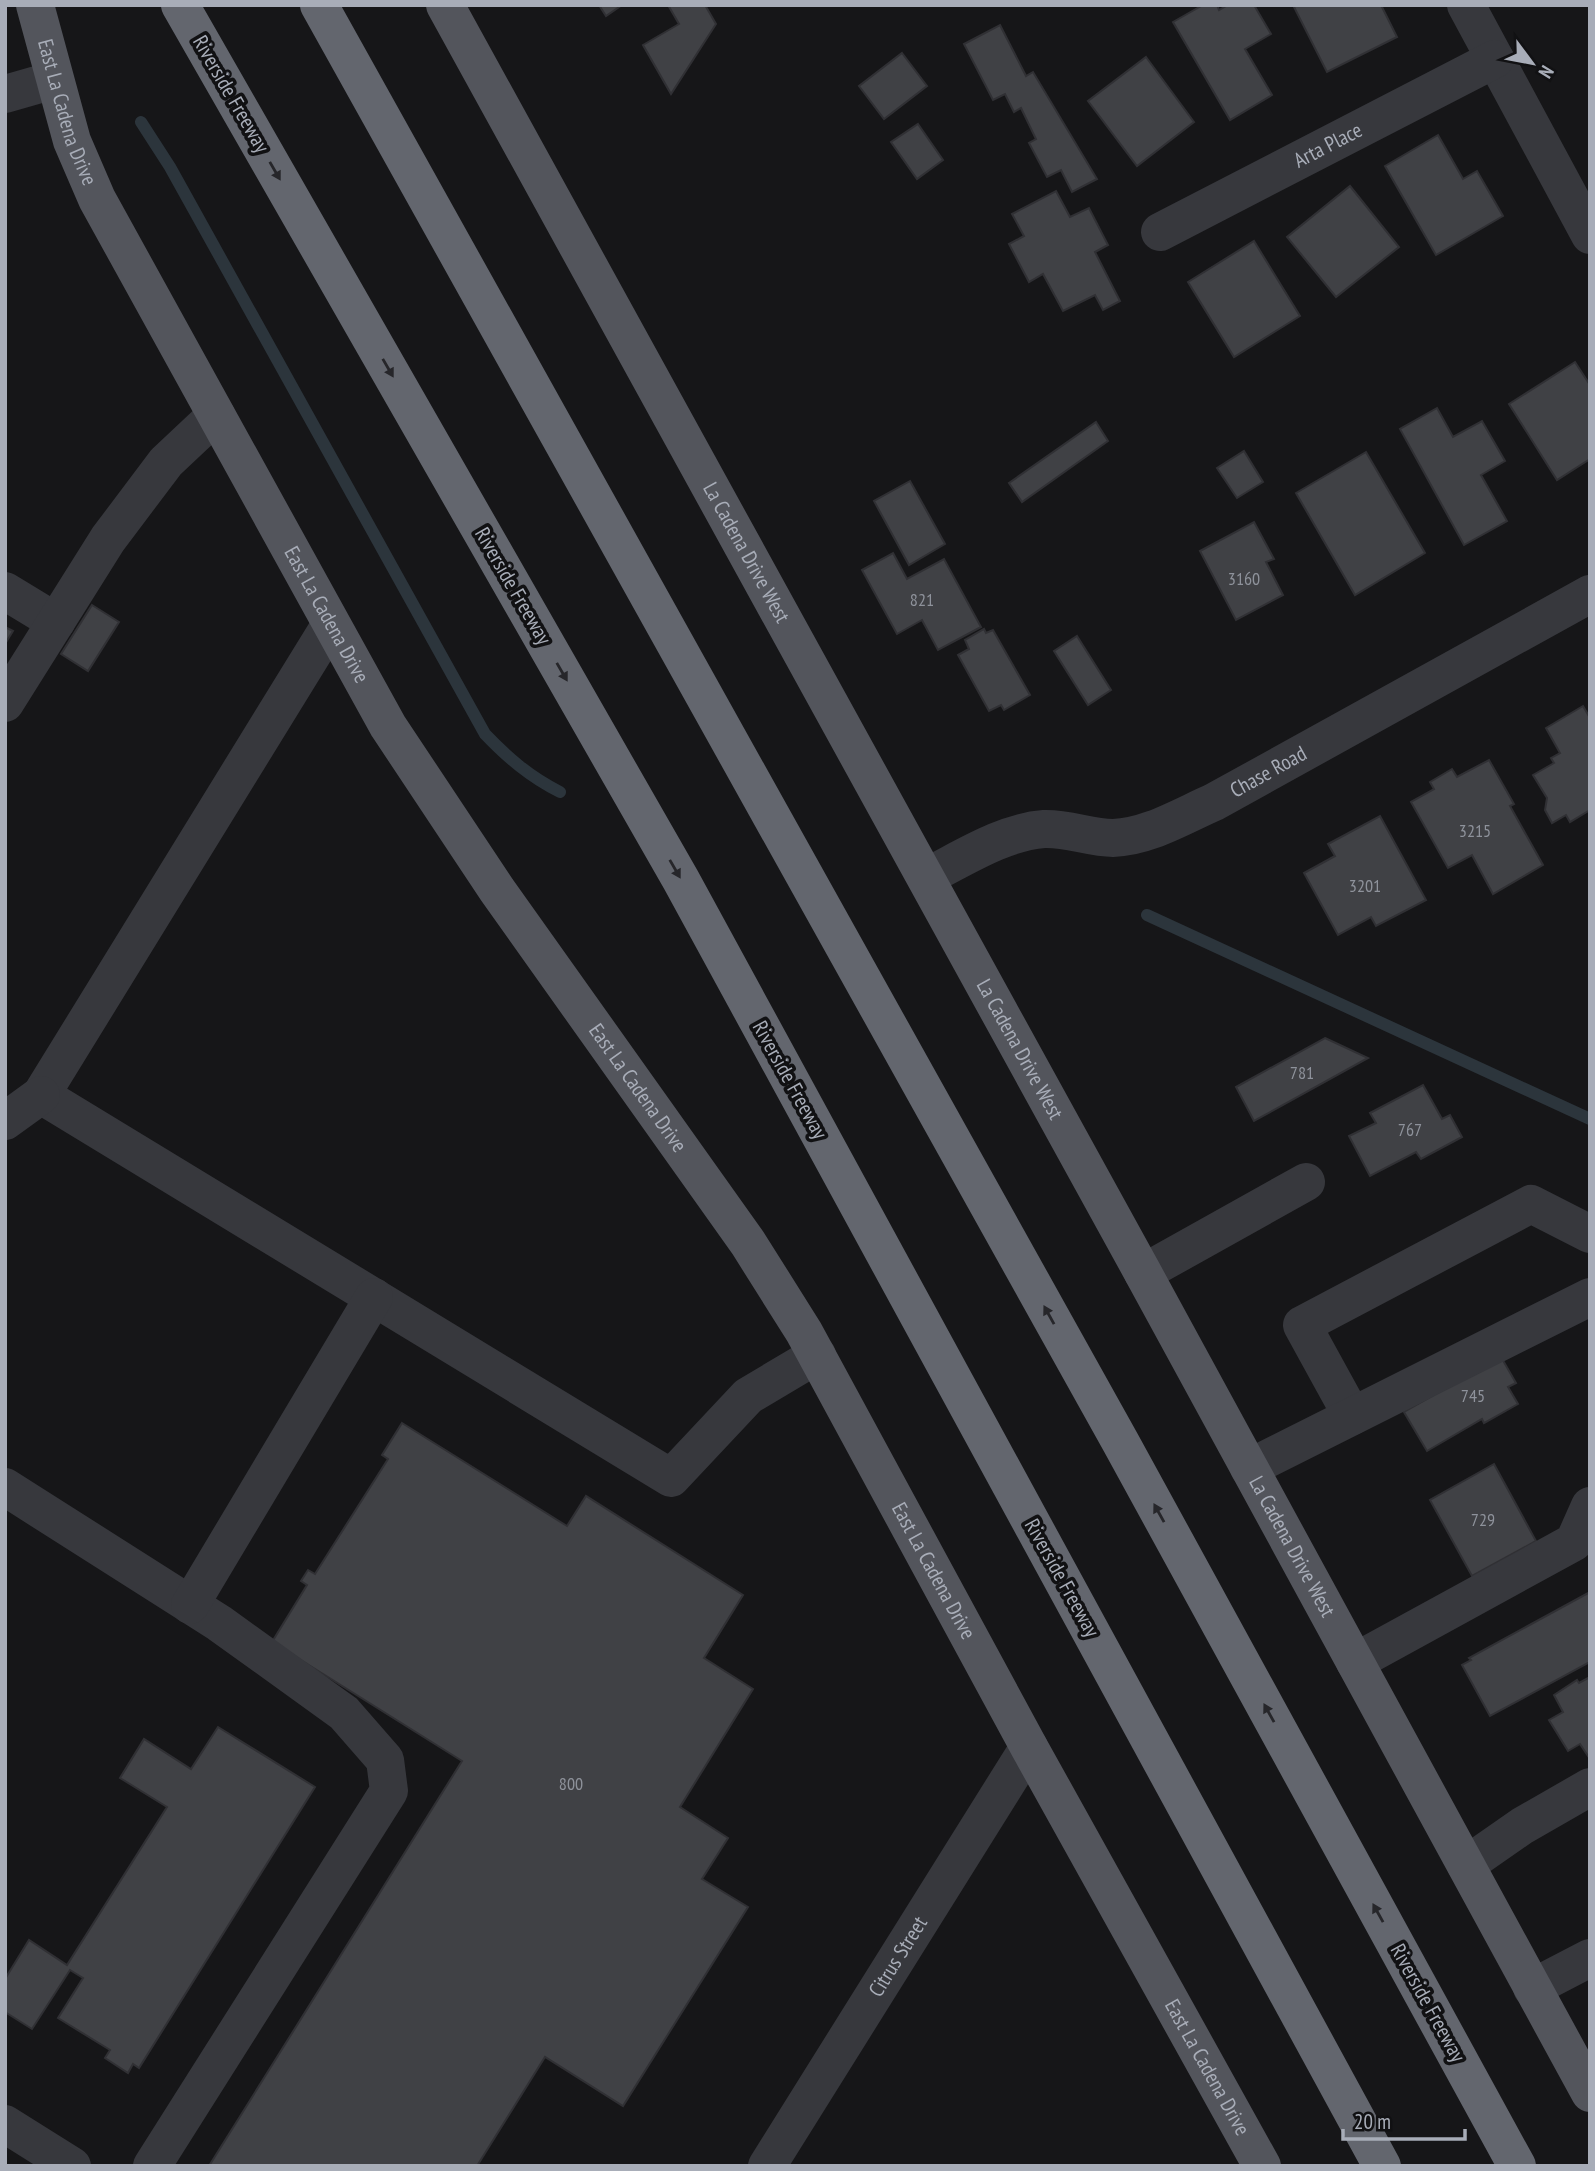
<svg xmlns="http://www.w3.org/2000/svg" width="1595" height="2171" viewBox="0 0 1595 2171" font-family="'PT Sans Narrow',sans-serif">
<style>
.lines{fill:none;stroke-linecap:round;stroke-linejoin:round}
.stream{stroke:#2c353c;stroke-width:12}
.building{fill:#404145;stroke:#303034;stroke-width:2}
.minor{stroke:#37383d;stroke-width:38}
.major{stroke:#53555c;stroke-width:38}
.highway{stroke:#63666e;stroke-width:38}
.oneway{fill:#26262a}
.labels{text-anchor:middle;stroke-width:7;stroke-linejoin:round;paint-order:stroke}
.number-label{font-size:18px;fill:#8e929b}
.street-label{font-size:21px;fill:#a8adb8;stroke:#111113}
</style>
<rect width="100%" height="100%" fill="#161618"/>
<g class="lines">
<g class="stream">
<path d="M141,122L170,167L485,734C508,758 530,777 560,792"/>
<path d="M1147,915L1590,1119"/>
</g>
</g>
<g class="building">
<path d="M599,5H622L606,16Z"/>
<path d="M668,5H705L716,24L671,94L643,45L679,24Z"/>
<path d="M1203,5H1217L1219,10L1228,5H1254L1271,34L1245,49L1272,95L1230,120L1173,22Z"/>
<path d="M1293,5H1381L1397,37L1327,72Z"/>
<path d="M1000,25L1026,76L1033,72L1097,179L1072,192L1061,170L1047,177L1029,143L1036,139L1021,108L1014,112L1005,94L993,100L964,44Z"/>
<path d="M902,53L927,86L884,119L859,86Z"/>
<path d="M1146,57L1194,122L1137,166L1088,101Z"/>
<path d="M918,124L943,160L917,179L891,142Z"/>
<path d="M1438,135L1463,179L1477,171L1503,216L1436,255L1385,166Z"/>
<path d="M1350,186L1399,247L1336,297L1287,237Z"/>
<path d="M1056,191L1070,217L1089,208L1108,245L1095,252L1120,301L1103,310L1095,295L1063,311L1043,274L1029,282L1009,244L1024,236L1012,214Z"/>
<path d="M1254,241L1300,316L1234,357L1188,282Z"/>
<path d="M1575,362L1590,385V459L1557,480L1509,404Z"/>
<path d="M1437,408L1453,437L1482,421L1505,461L1481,475L1507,521L1464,545L1400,429Z"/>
<path d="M1096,422L1108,441L1022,502L1009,483Z"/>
<path d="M1244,451L1263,482L1237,498L1217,468Z"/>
<path d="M1366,452L1425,553L1355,595L1296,493Z"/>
<path d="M910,481L945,544L909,565L874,501Z"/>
<path d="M1254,522L1274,559L1266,562L1283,595L1236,620L1200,551Z"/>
<path d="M893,553L907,579L944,559L981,627L938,650L922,620L897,634L862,570Z"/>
<path d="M92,605L119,622L88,671L61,654Z"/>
<path d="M5,627L13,631L5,644Z"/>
<path d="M984,629L986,633L993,630L1030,695L1004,710L1001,705L989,711L958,655L969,649L965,640Z"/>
<path d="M1077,636L1111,690L1088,705L1054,651Z"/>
<path d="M1583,706L1590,718V810L1570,822L1566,815L1552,823L1545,810L1547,798L1533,775L1554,763L1551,758L1560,753L1546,728Z"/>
<path d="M1489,760L1514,804L1510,806L1543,865L1493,894L1472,855L1448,868L1411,802L1434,789L1430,782L1452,769L1457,777Z"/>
<path d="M1380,816L1426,900L1376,926L1371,917L1338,935L1304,873L1335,856L1328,844Z"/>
<path d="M1325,1038L1368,1058L1254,1121L1236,1087Z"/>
<path d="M1423,1085L1442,1119L1450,1115L1462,1137L1421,1159L1416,1152L1370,1176L1349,1136L1376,1123L1370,1113Z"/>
<path d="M1501,1357L1516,1383L1508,1387L1518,1404L1484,1423L1482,1419L1427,1451L1404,1412Z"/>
<path d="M402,1423L567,1526L586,1496L743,1595L704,1658L753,1689L680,1807L728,1838L702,1879L748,1907L623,2106L545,2057L477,2166H209L462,1761L272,1642L307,1585L301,1581L308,1570L315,1574L388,1459L382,1455Z"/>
<path d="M1494,1464L1536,1541L1472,1576L1430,1500Z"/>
<path d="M1590,1592V1662L1490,1716L1462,1665L1471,1660L1469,1658Z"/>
<path d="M1590,1677V1759L1580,1744L1568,1751L1549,1720L1563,1712L1554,1695L1577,1680L1579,1683Z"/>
<path d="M218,1727L315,1787L139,2068L133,2064L128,2073L105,2058L110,2050L58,2018L83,1978L70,1970L32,2029L5,2012V1979L29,1940L67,1965L167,1807L120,1778L144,1739L191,1769Z"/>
</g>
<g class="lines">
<g class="minor">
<path d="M1466,5L1590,235"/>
<path d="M5,94L54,80"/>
<path id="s1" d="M1160,232L1495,59"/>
<path d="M5,591L56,622"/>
<path d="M331,624L41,1095L671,1478L748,1396L817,1355"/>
<path d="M5,703L108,539L166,462L216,415"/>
<path id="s2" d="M926,877C962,859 1003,832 1044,829C1068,828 1090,838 1113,838C1148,837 1182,816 1214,802L1590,594"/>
<path d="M5,1121L41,1095"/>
<path d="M1143,1273L1306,1182"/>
<path d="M1352,1416L1302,1325L1531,1204L1590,1234"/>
<path d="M1249,1468L1590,1297"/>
<path d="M5,1487L219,1623L344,1713L385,1760L389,1791L152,2166"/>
<path d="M190,1605L374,1297"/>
<path d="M1355,1662L1574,1542L1590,1506"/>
<path d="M1466,1865L1522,1826L1590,1787"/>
<path d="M1532,1988L1590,1958"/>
<path d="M5,2124L72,2166"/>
<path id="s3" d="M767,2166L1029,1747"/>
</g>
<g class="major">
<path id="s4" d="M35,5L72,141L97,199L388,726L497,890L748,1243L804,1332L1029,1747L1262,2166"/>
<path id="s5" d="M445,5L1143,1273L1590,2093"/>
</g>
<g class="highway">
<path d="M180,5L681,880L1382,2166"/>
<path d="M319,5L1121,1443L1517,2166"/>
</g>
</g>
<defs><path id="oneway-solid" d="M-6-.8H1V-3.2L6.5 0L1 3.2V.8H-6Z" transform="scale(1.75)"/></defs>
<g class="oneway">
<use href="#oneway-solid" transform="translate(275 171) rotate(60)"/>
<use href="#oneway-solid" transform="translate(388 368) rotate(60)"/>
<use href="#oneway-solid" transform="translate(562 672) rotate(60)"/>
<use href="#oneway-solid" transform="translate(675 869) rotate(60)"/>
<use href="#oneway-solid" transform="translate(1049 1315) rotate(-119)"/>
<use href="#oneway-solid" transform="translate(1159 1513) rotate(-119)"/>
<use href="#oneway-solid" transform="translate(1269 1713) rotate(-119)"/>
<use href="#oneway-solid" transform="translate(1378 1913) rotate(-119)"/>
</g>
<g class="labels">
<g class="number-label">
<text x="1244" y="585">3160</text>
<text x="922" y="606">821</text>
<text x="1475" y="837">3215</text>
<text x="1365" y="892">3201</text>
<text x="1302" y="1079">781</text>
<text x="1410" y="1136">767</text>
<text x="1473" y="1402">745</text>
<text x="1483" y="1526">729</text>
<text x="571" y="1790">800</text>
</g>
<g class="street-label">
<text transform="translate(231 94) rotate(60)" y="7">Riverside Freeway</text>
<text dy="7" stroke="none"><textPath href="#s4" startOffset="112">East La Cadena Drive</textPath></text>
<text dy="7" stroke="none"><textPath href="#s1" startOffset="189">Arta Place</textPath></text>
<text dy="7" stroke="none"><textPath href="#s5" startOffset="625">La Cadena Drive West</textPath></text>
<text transform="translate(513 586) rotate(60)" y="7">Riverside Freeway</text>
<text dy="7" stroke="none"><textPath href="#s4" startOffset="679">East La Cadena Drive</textPath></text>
<text dy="7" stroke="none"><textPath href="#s2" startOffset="368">Chase Road</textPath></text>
<text dy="7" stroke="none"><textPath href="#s5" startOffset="1192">La Cadena Drive West</textPath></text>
<text transform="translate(790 1080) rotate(61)" y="7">Riverside Freeway</text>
<text dy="7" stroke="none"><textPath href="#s4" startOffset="1246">East La Cadena Drive</textPath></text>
<text dy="7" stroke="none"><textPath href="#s5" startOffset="1759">La Cadena Drive West</textPath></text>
<text dy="7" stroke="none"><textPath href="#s4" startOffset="1813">East La Cadena Drive</textPath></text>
<text transform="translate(1062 1578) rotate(61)" y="7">Riverside Freeway</text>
<text dy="7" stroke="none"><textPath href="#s3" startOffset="247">Citrus Street</textPath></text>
<text transform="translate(1428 2003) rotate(61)" y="7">Riverside Freeway</text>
<text dy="7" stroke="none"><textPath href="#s4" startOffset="2380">East La Cadena Drive</textPath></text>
</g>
</g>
<rect width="1595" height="2171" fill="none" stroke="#a8adb8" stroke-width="14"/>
<g transform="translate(1532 63) rotate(122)" stroke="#111113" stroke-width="5" paint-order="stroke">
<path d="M0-5L12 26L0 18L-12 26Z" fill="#a8adb8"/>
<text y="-10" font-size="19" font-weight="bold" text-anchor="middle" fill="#a8adb8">N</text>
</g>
<path d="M1343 2129v10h122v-10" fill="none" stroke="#a8adb8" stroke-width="3.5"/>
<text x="1354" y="2129" font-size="21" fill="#a8adb8" stroke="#111113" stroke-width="5" paint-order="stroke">20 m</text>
</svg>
